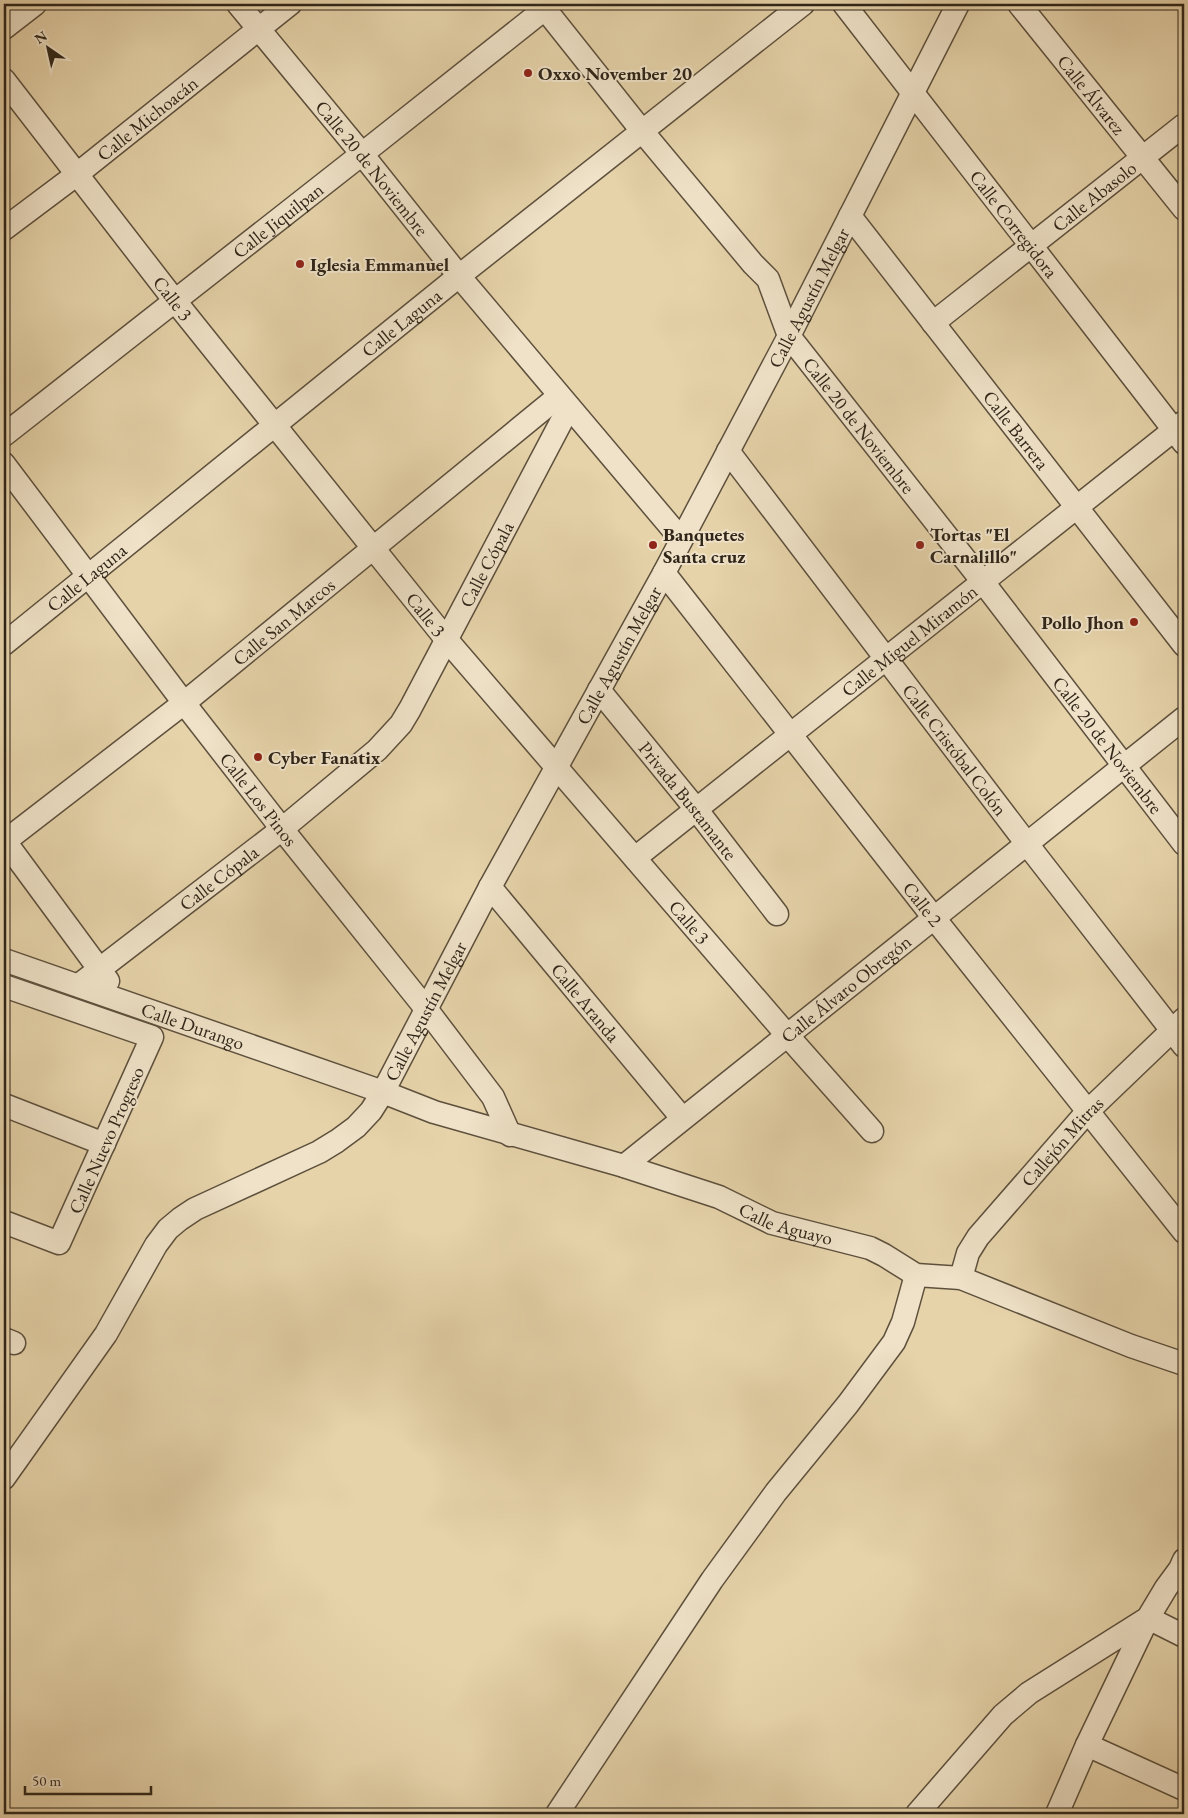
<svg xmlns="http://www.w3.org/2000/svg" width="1188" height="1818" viewBox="0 0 1188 1818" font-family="'EB Garamond',serif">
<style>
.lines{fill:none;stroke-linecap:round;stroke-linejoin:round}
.minor-casing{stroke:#5d503d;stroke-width:25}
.minor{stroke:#efe2c8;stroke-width:22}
.poi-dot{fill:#8f2418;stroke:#efe2c8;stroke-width:2}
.labels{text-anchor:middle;stroke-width:4;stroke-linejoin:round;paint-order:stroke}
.poi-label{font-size:19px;font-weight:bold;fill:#2f2519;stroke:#efe2c8;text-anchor:start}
.street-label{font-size:19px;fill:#2f2519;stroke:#efe2c8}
</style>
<rect width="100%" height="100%" fill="#e6d3aa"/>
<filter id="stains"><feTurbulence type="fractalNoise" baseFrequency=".004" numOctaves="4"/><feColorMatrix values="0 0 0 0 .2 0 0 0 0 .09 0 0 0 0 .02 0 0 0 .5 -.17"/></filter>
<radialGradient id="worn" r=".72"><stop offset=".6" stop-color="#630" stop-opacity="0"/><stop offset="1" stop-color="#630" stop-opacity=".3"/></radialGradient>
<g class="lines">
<defs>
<g id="minor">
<path id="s1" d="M238,4L362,154L459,276L681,539"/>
<path id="s2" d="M541,4L642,131L753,264L768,279L789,336L983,582L1184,844"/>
<path id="s3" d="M844,4L1184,443"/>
<path id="s4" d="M1019,4L1184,209"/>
<path d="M4,28L35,4"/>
<path id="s5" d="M4,80L175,301L446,639L787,1035L872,1131"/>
<path id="s6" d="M850,216L1184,645"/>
<path id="s7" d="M4,229L76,175L290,4"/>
<path id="s8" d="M933,323L1184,125"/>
<path id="s9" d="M4,435L362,154L551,4"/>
<path id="s10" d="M728,451L1027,844L1184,1046"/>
<path id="s11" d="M4,464L184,703L282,829L427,1010L493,1097L510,1135"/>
<path id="s12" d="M664,573L934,918L1184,1232"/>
<path id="s13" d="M4,644L459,276L803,4"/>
<path id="s14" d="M599,690L696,809L777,914"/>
<path d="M4,840L108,981"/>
<path id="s15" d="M4,842L184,703L559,396"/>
<path id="s16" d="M635,858L1184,422"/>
<path id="s17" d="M490,887L682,1118"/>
<path id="s18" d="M4,960L383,1092L434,1112L624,1166L719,1197L772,1223L870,1248L884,1255L916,1275L961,1278L1131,1346L1184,1364"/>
<path id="s19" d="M79,985L282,829L377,750L401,724L410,709L569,407"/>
<path d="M4,986L152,1037L59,1243L4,1222"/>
<path d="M4,1105L104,1144"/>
<path id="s20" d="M624,1166L1184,718"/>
<path id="s21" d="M961,1278L968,1253L978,1237L1087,1112L1184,1019"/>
<path d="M4,1339L14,1343"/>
<path id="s22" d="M4,1478L106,1334L156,1245L168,1229L180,1219L195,1209L319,1152L337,1141L356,1127L371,1111L383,1092L490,887L664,573L789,336L958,4"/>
<path d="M1087,1745L1184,1789"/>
<path d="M557,1814L712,1580L776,1492L848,1404L894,1342L903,1322L916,1275"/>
<path d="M917,1814L1003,1715L1029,1693L1148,1618L1166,1588L1180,1569L1184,1560"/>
<path d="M1057,1814L1087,1745L1148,1618L1184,1636"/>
</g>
</defs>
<use href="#minor" class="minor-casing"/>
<use href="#minor" class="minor"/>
</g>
<g class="poi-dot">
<circle cx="528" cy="73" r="5"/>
<circle cx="300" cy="264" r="5"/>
<circle cx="653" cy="545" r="5"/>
<circle cx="920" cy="545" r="5"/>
<circle cx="1134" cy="622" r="5"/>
<circle cx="258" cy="757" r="5"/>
</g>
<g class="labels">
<g class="poi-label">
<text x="538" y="80">Oxxo November 20</text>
<text x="310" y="271">Iglesia Emmanuel</text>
<text x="663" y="541">Banquetes<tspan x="663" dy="22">Santa cruz</tspan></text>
<text x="930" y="541">Tortas "El<tspan x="930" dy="22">Carnalillo"</tspan></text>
<text x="1124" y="629" text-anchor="end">Pollo Jhon</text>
<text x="268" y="764">Cyber Fanatix</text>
</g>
<g class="street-label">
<text dy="7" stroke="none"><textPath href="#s4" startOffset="116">Calle Álvarez</textPath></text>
<text dy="7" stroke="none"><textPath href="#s7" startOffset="181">Calle Michoacán</textPath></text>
<text dy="7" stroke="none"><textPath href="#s1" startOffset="212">Calle 20 de Noviembre</textPath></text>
<text dy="7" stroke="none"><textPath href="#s8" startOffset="205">Calle Abasolo</textPath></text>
<text dy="7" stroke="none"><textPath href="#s9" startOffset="348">Calle Jiquilpan</textPath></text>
<text dy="7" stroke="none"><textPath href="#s3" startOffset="278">Calle Corregidora</textPath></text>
<text dy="7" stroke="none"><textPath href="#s5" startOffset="276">Calle 3</textPath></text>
<text dy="7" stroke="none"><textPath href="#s22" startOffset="1459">Calle Agustín Melgar</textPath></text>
<text dy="7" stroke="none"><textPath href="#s13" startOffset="511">Calle Laguna</textPath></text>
<text dy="7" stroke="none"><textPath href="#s2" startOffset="531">Calle 20 de Noviembre</textPath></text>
<text dy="7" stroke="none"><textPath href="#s6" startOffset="271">Calle Barrera</textPath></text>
<text dy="7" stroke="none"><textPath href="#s19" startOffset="596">Calle Cópala</textPath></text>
<text dy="7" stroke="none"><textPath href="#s13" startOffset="106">Calle Laguna</textPath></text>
<text dy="7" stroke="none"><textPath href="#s5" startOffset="681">Calle 3</textPath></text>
<text dy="7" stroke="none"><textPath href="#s15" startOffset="356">Calle San Marcos</textPath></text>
<text dy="7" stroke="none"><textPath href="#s16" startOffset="350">Calle Miguel Miramón</textPath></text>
<text dy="7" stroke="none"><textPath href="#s22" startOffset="1054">Calle Agustín Melgar</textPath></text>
<text dy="7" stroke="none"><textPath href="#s2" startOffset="936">Calle 20 de Noviembre</textPath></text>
<text dy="7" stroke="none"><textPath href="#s10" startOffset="375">Calle Cristóbal Colón</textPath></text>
<text dy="7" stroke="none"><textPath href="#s11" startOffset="421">Calle Los Pinos</textPath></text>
<text dy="7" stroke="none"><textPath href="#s14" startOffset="142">Privada Bustamante</textPath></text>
<text dy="7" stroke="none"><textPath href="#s19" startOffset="176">Calle Cópala</textPath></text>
<text dy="7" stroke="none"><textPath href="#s12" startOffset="420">Calle 2</textPath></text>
<text dy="7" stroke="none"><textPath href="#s5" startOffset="1086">Calle 3</textPath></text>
<text dy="7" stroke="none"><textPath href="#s20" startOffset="284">Calle Álvaro Obregón</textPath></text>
<text dy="7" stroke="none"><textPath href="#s17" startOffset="150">Calle Aranda</textPath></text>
<text dy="7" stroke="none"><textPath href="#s22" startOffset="649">Calle Agustín Melgar</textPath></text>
<text dy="7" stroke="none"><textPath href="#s18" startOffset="200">Calle Durango</textPath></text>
<text transform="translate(106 1140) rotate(-66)" y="7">Calle Nuevo Progreso</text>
<text dy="7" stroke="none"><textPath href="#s21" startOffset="172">Callejón Mitras</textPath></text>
<text dy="7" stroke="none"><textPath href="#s18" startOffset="826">Calle Aguayo</textPath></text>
</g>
</g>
<rect width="1188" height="1818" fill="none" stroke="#e6d3aa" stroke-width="20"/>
<rect x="5" y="5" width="1178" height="1808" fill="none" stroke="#2f2519" stroke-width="2.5"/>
<rect x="10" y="10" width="1168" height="1798" fill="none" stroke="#2f2519"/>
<g transform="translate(48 48) rotate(326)" stroke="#efe2c8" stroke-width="4" paint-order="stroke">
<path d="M0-4L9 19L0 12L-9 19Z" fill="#2f2519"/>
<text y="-8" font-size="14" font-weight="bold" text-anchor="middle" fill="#2f2519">N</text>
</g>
<path d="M25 1786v8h126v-8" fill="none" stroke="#2f2519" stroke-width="2.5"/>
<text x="32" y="1786" font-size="15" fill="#2f2519" stroke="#efe2c8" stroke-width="4" paint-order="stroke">50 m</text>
<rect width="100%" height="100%" filter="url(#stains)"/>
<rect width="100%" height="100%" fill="url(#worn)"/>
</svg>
